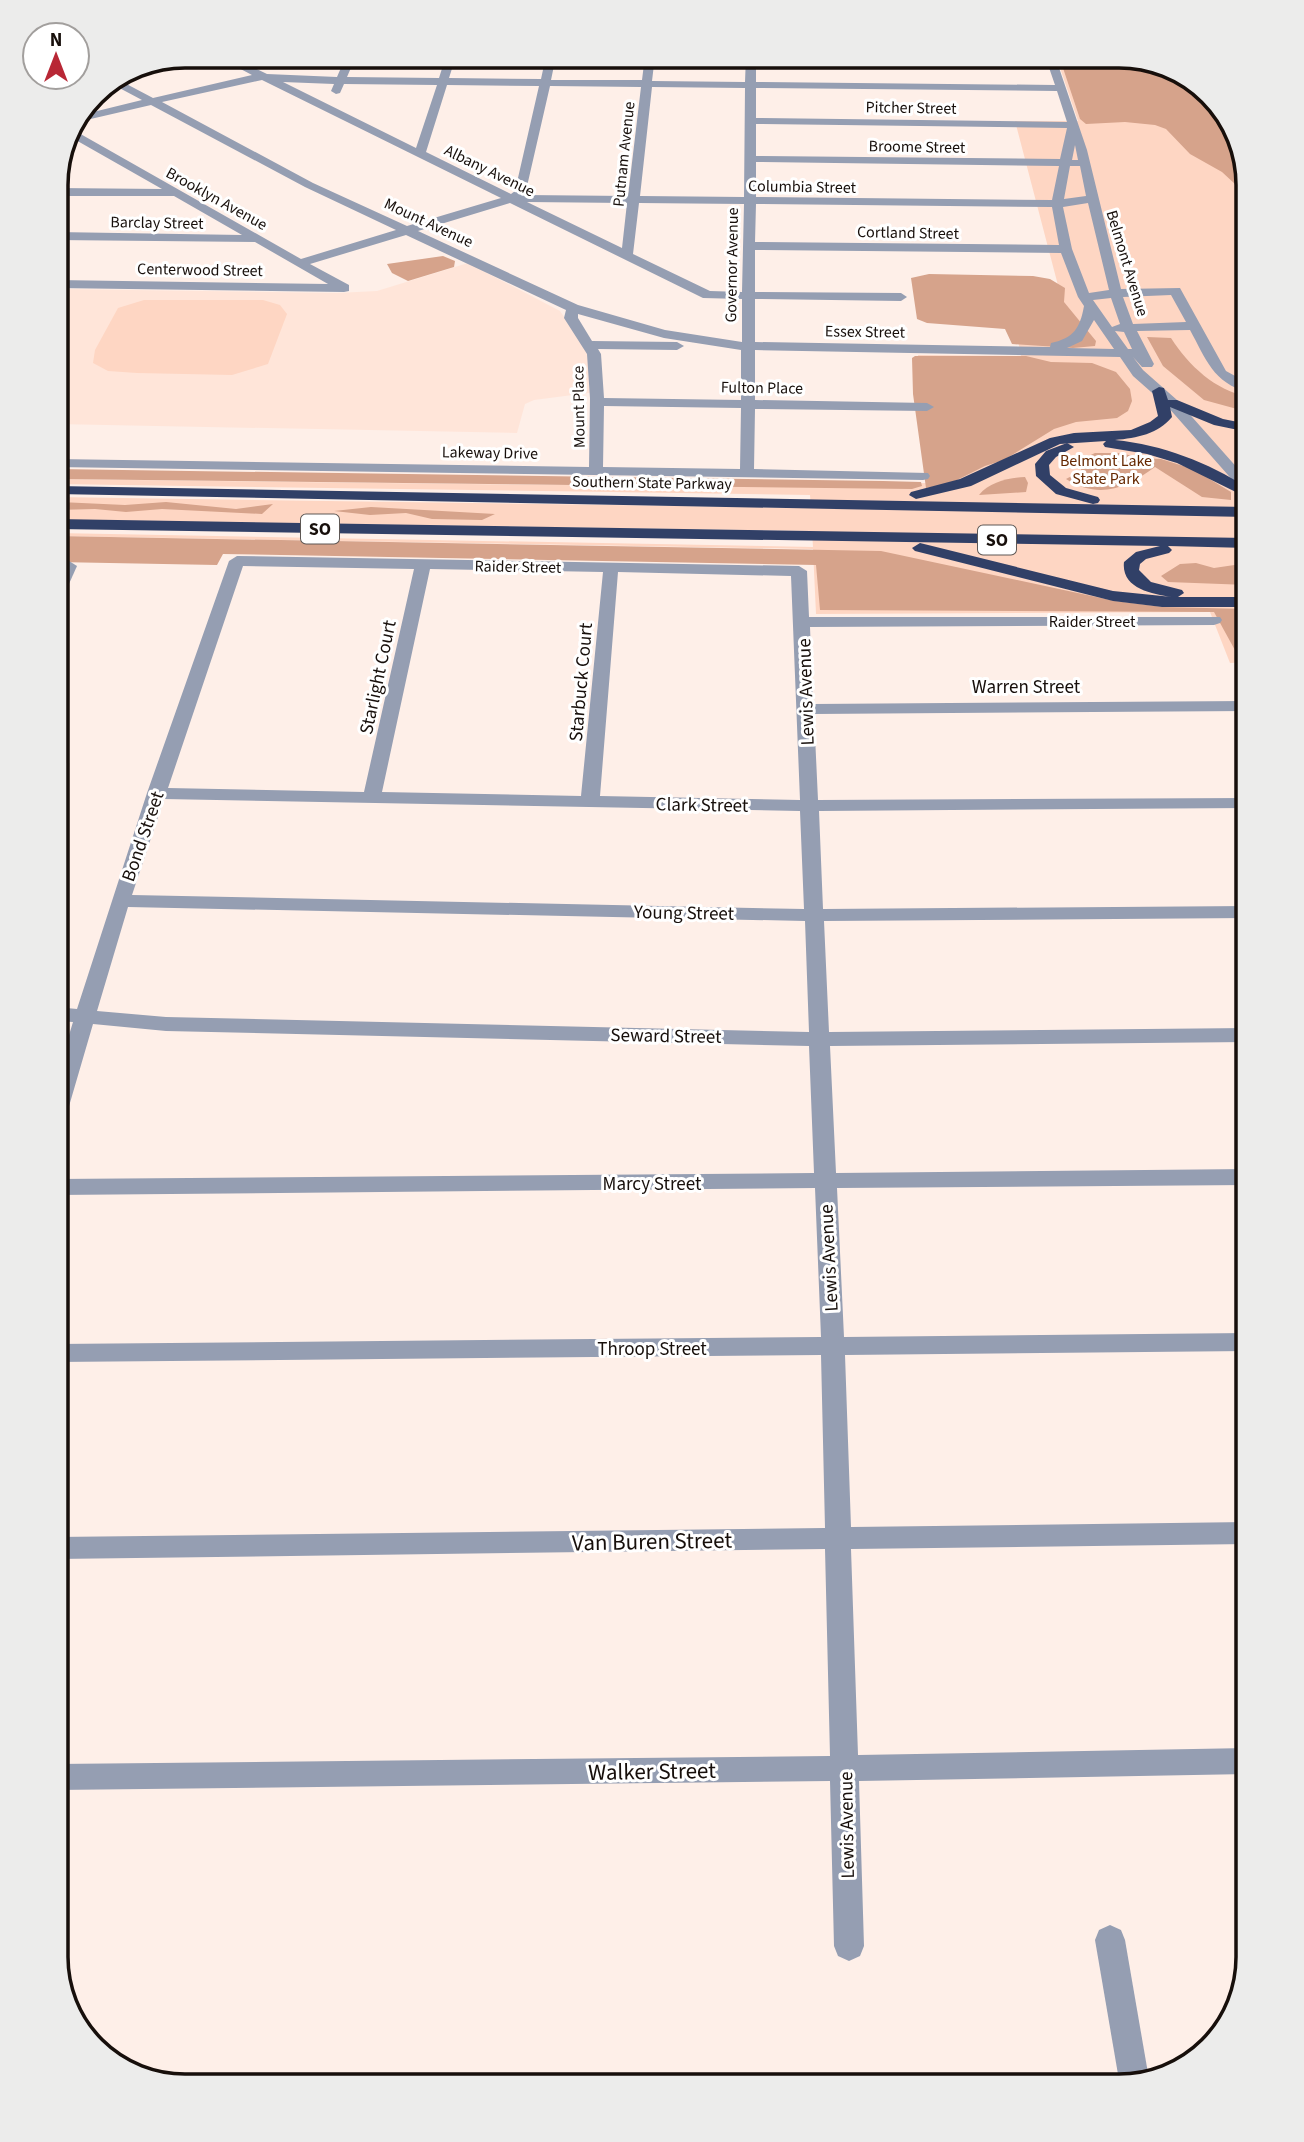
<svg xmlns="http://www.w3.org/2000/svg" width="1304" height="2142" viewBox="0 0 1304 2142" font-family="'Source Sans 3',sans-serif">
<style>
.built{fill:#ffe5d9}
.green{fill:#fed6c3}
.forest{fill:#d6a38b}
.lines{fill:none;stroke-linecap:round;stroke-linejoin:round}
.stream{stroke:#7babcb;stroke-width:2.5}
.minor{fill:#959eb2;fill-rule:evenodd}
.highway{fill:#314067;fill-rule:evenodd}
.labels{text-anchor:middle;stroke-width:6;stroke-linejoin:round;paint-order:stroke}
.far-street-label{font-size:16px;fill:#170f0b;stroke:#fff}
.far-park-label{font-size:16px;fill:#652801;stroke:#fff}
.shield{fill:#fff;stroke:#5d5754;stroke-width:2}
.shield-label{font-size:18px;font-weight:bold;fill:#170f0b}
.street-label{font-size:19px;fill:#170f0b;stroke:#fff}
.near-street-label{font-size:23px;fill:#170f0b;stroke:#fff}
.rim{fill:none;stroke:#170f0b;stroke-width:3.5}
</style>
<rect width="100%" height="100%" fill="#feefe8"/>
<path class="built" d="M468,263L560,311L590,354L596,392L534,400L525,404L517,433L56,424V397L62,387L56,386V300L62,289L337,293L377,291Z"/>
<g class="green">
<path d="M1056,56H1128L1191,78L1235,128L1248,185V662L1230,663L1210,612L816,614L813,549L56,536V533L813,547L812,531L56,520V497L811,508L810,495L56,484V479L556,485L935,483L918,355L1021,356L1009,293H1060L1015,121H1078Z"/>
<path d="M144,300H263L280,305L287,314L268,364L232,375L137,373L108,371L93,363L95,350L118,308Z"/>
</g>
<g class="forest">
<path d="M1059,56H1128L1191,78L1235,128L1248,185V196L1222,172L1190,154L1166,129L1155,125L1125,122L1086,124L1080,119Z"/>
<path d="M443,256L455,261L454,267L408,281L392,273L387,264Z"/>
<path d="M929,274L1033,276L1050,279L1065,288L1064,302L1096,341L1095,346L1073,348L1012,344L1005,329L927,323L917,319L911,278Z"/>
<path d="M1147,337L1171,338C1189,366 1215,390 1248,397V412L1204,400L1163,366Z"/>
<path d="M915,356H1026L1051,362L1092,363L1116,372L1130,389L1132,401L1128,411L1117,418L1076,422L1054,429L1004,460L985,466L949,484L926,488L913,394L912,358Z"/>
<path d="M1095,453H1121L1140,458L1161,459L1193,469L1231,492V500L1202,497L1155,467C1126,488 1100,500 1066,479L1081,471L1082,459Z"/>
<path d="M56,469L883,481L921,482L922,486L912,489L56,479Z"/>
<path d="M1025,477L1028,483L1026,492L979,495C989,482 1009,478 1025,477Z"/>
<path d="M60,502L125,505L166,502L236,509L273,504L262,514L162,509L126,512L95,509L56,510V503Z"/>
<path d="M371,507L495,514L482,520L432,519L406,513L370,515L334,511Z"/>
<path d="M56,536L881,551L1115,601L1163,607L1248,609V652H1236L1214,612L820,610L816,565L223,554L217,565L56,562Z"/>
<path d="M1196,563L1214,568L1248,563V585L1168,582L1161,576L1180,564Z"/>
</g>
<g class="lines">
<path class="stream" d="M1126,58L1141,61"/>
<g class="minor">
<path d="M216,56H229L267,74L337,77L346,56H356L347,77L439,78L446,56H456L449,78L541,79L546,56H556L551,80H642L645,56H655L652,81L745,82L746,56H756V82L1055,85L1045,56H1055L1087,150L1121,289L1180,288L1226,371L1248,383V392C1213,383 1206,359 1190,330L1137,331L1154,364L1152,367H1142L1133,357L1143,370L1177,400L1248,480V493L1243,492L1167,406L1133,376L1120,357L755,350V400L927,403L934,407L927,411L755,409L754,469L928,473L930,476L928,479L923,480L56,467V459L589,467L590,398L587,354L564,318L566,310L406,235L310,264L349,285V291L344,292L56,288V280L328,284L255,242L56,240V232L242,235L174,196H56V188L162,189L74,139L77,132L301,259L396,230L305,187L151,105L82,121L85,114L142,100L110,83L117,79L153,98L252,75ZM262,80L501,198L407,226L313,183L162,102ZM283,82L334,84L331,91L336,94L340,93L344,84L437,85L416,148ZM447,85L539,86L515,191L511,194L426,152ZM550,86L641,87L628,196L525,195ZM652,87L745,88L744,197L640,196ZM756,88L1057,91L1067,122L756,118ZM756,124L1067,128L1060,159L756,156ZM1075,145L1078,160H1072ZM756,162L1059,166L1052,200L756,197ZM1070,166H1080L1086,196L1064,199ZM527,202L627,203L622,248ZM510,203L703,298L742,299V342L665,330L578,305L418,231ZM639,203L744,204L742,292L710,291L633,254ZM1088,203L1109,290L1089,293L1072,249L1063,207ZM756,204L1052,207L1059,245L755,242ZM755,250L1061,253L1078,297L1084,306C1080,328 1074,338 1051,343L1050,347L755,342V299L901,301L907,297L901,293L755,292ZM1171,295L1186,322L1133,324L1123,297ZM1111,298L1120,324L1112,327L1093,300ZM578,314L664,338L741,350V400L604,398L601,354L598,349L677,350L684,346L677,342L592,341L578,318ZM1094,320L1114,349L1067,348L1082,341ZM1115,331L1124,332L1132,349H1128ZM604,406L741,408L740,469L603,467Z"/>
<path d="M56,389L63,390V396L56,397Z"/>
<path d="M237,556L799,566L807,571L809,617H1220L1222,620L1220,623L1214,625L810,627L813,704L1248,701V711L814,714L818,800L1248,798V808L819,811L823,909L1248,906V918L824,921L829,1032L1248,1028V1042L830,1046L836,1173L1248,1169V1185L837,1188L844,1337L1248,1333V1351L845,1355L851,1527L1248,1522V1544L851,1549L858,1755L1248,1748V1774L859,1781L864,1946L860,1956L849,1961L838,1956L834,1946L830,1781L56,1790V1764L830,1756L825,1549L56,1559V1537L825,1528L821,1355L56,1362V1344L821,1337L815,1188L56,1195V1179L814,1173L809,1046L166,1031L93,1024L67,1113L64,1118L56,1120V1078L73,1022L56,1021V1007L77,1009L147,793L229,561ZM243,566L414,569L364,792L168,788ZM430,569L603,572L581,796L382,792ZM618,572L791,576L800,800L600,796ZM164,799L800,811L804,909L132,895ZM128,907L805,921L809,1032L166,1017L97,1011Z"/>
<path d="M69,561L77,566L64,595L56,600V577L63,563Z"/>
<path d="M1110,1925L1121,1930L1125,1940L1149,2079L1120,2086L1095,1940L1099,1930Z"/>
</g>
<g class="highway">
<path d="M1159,387L1164,388L1168,400H1177L1223,419L1248,424V432L1214,425L1170,407L1172,417C1158,434 1137,438 1115,440C1163,445 1207,462 1248,488V498L1177,463L1147,454L1105,447L1103,444L1106,441L1060,444L971,486L916,499L909,495L911,492L960,479L1050,438L1074,433L1131,430L1150,422L1158,416L1152,391Z"/>
<path d="M1067,443L1074,447L1056,457L1049,465L1050,475L1066,488L1098,497L1100,500L1098,503L1093,504L1056,494L1036,476L1035,464L1046,451Z"/>
<path d="M1248,456V481L1243,480L1238,467L1243,457Z"/>
<path d="M56,486L1248,507V517L56,494Z"/>
<path d="M56,519L1248,538V548L1168,546L1172,550L1169,553L1146,559L1140,564L1139,570L1151,582L1182,590L1184,593L1178,597H1248V607H1162L1113,601L915,551L912,548L920,543L1113,591L1172,597C1151,594 1121,588 1124,562L1136,552L1160,546L56,529Z"/>
</g>
</g>
<g class="labels">
<g class="far-street-label">
<text transform="translate(911 107) rotate(1)" y="6">Pitcher Street</text>
<text transform="translate(917 146) rotate(1)" y="6">Broome Street</text>
<text transform="translate(623 154) rotate(-84)" y="6">Putnam Avenue</text>
<text transform="translate(490 170) rotate(26)" y="6">Albany Avenue</text>
<text transform="translate(802 186) rotate(1)" y="6">Columbia Street</text>
<text transform="translate(217 198) rotate(29)" y="6">Brooklyn Avenue</text>
<text transform="translate(157 222) rotate(1)" y="6">Barclay Street</text>
<text transform="translate(429 222) rotate(25)" y="6">Mount Avenue</text>
<text transform="translate(908 232) rotate(1)" y="6">Cortland Street</text>
<text transform="translate(1128 263) rotate(73)" y="6">Belmont Avenue</text>
<text transform="translate(731 265) rotate(-89)" y="6">Governor Avenue</text>
<text transform="translate(200 269) rotate(1)" y="6">Centerwood Street</text>
<text transform="translate(865 331) rotate(1)" y="6">Essex Street</text>
<text transform="translate(762 387) rotate(1)" y="6">Fulton Place</text>
<text transform="translate(578 407) rotate(-91)" y="6">Mount Place</text>
<text transform="translate(490 452) rotate(1)" y="6">Lakeway Drive</text>
<text transform="translate(652 482) rotate(1)" y="6">Southern State Parkway</text>
<text transform="translate(518 566) rotate(1)" y="6">Raider Street</text>
<text x="1092" y="627">Raider Street</text>
</g>
<g class="far-park-label">
<text x="1106" y="466">Belmont Lake<tspan x="1106" dy="18">State Park</tspan></text>
</g>
<g class="shield">
<rect x="301" y="514.5" width="38" height="29" rx="5"/>
<rect x="978" y="525.5" width="38" height="29" rx="5"/>
</g>
<g class="shield-label">
<text x="320" y="535">SO</text>
<text x="997" y="546">SO</text>
</g>
<g class="street-label">
<text transform="translate(377 677) rotate(-78)" y="7">Starlight Court</text>
<text transform="translate(580 682) rotate(-85)" y="7">Starbuck Court</text>
<text x="1026" y="693">Warren Street</text>
<text transform="translate(805 692) rotate(-92)" y="7">Lewis Avenue</text>
<text transform="translate(702 804) rotate(1)" y="7">Clark Street</text>
<text transform="translate(142 836) rotate(-71)" y="7">Bond Street</text>
<text transform="translate(684 912) rotate(1)" y="7">Young Street</text>
<text transform="translate(666 1035) rotate(1)" y="7">Seward Street</text>
<text x="652" y="1190">Marcy Street</text>
<text transform="translate(828 1258) rotate(-93)" y="7">Lewis Avenue</text>
<text x="652" y="1355">Throop Street</text>
<text transform="translate(846 1825) rotate(-91)" y="7">Lewis Avenue</text>
</g>
<g class="near-street-label">
<text transform="translate(652 1541) rotate(-1)" y="8">Van Buren Street</text>
<text transform="translate(652 1771) rotate(-1)" y="8">Walker Street</text>
</g>
</g>
<path d="M0 0H1304V2142H0ZM185 68H1119A117 117 0 0 1 1236 185V1957A117 117 0 0 1 1119 2074H185A117 117 0 0 1 68 1957V185A117 117 0 0 1 185 68Z" fill="#ececeb" fill-rule="evenodd"/>
<path class="rim" d="M185 68H1119A117 117 0 0 1 1236 185V1957A117 117 0 0 1 1119 2074H185A117 117 0 0 1 68 1957V185A117 117 0 0 1 185 68Z"/>
<g transform="translate(56 56)"><circle r="33" fill="#ffffff" stroke="#a29f9d" stroke-width="2"/>
<path d="M0-5L12 26L0 18L-12 26Z" fill="#b82735"/>
<text y="-10" font-size="19" font-weight="bold" text-anchor="middle" fill="#170f0b">N</text>
</g>
</svg>
